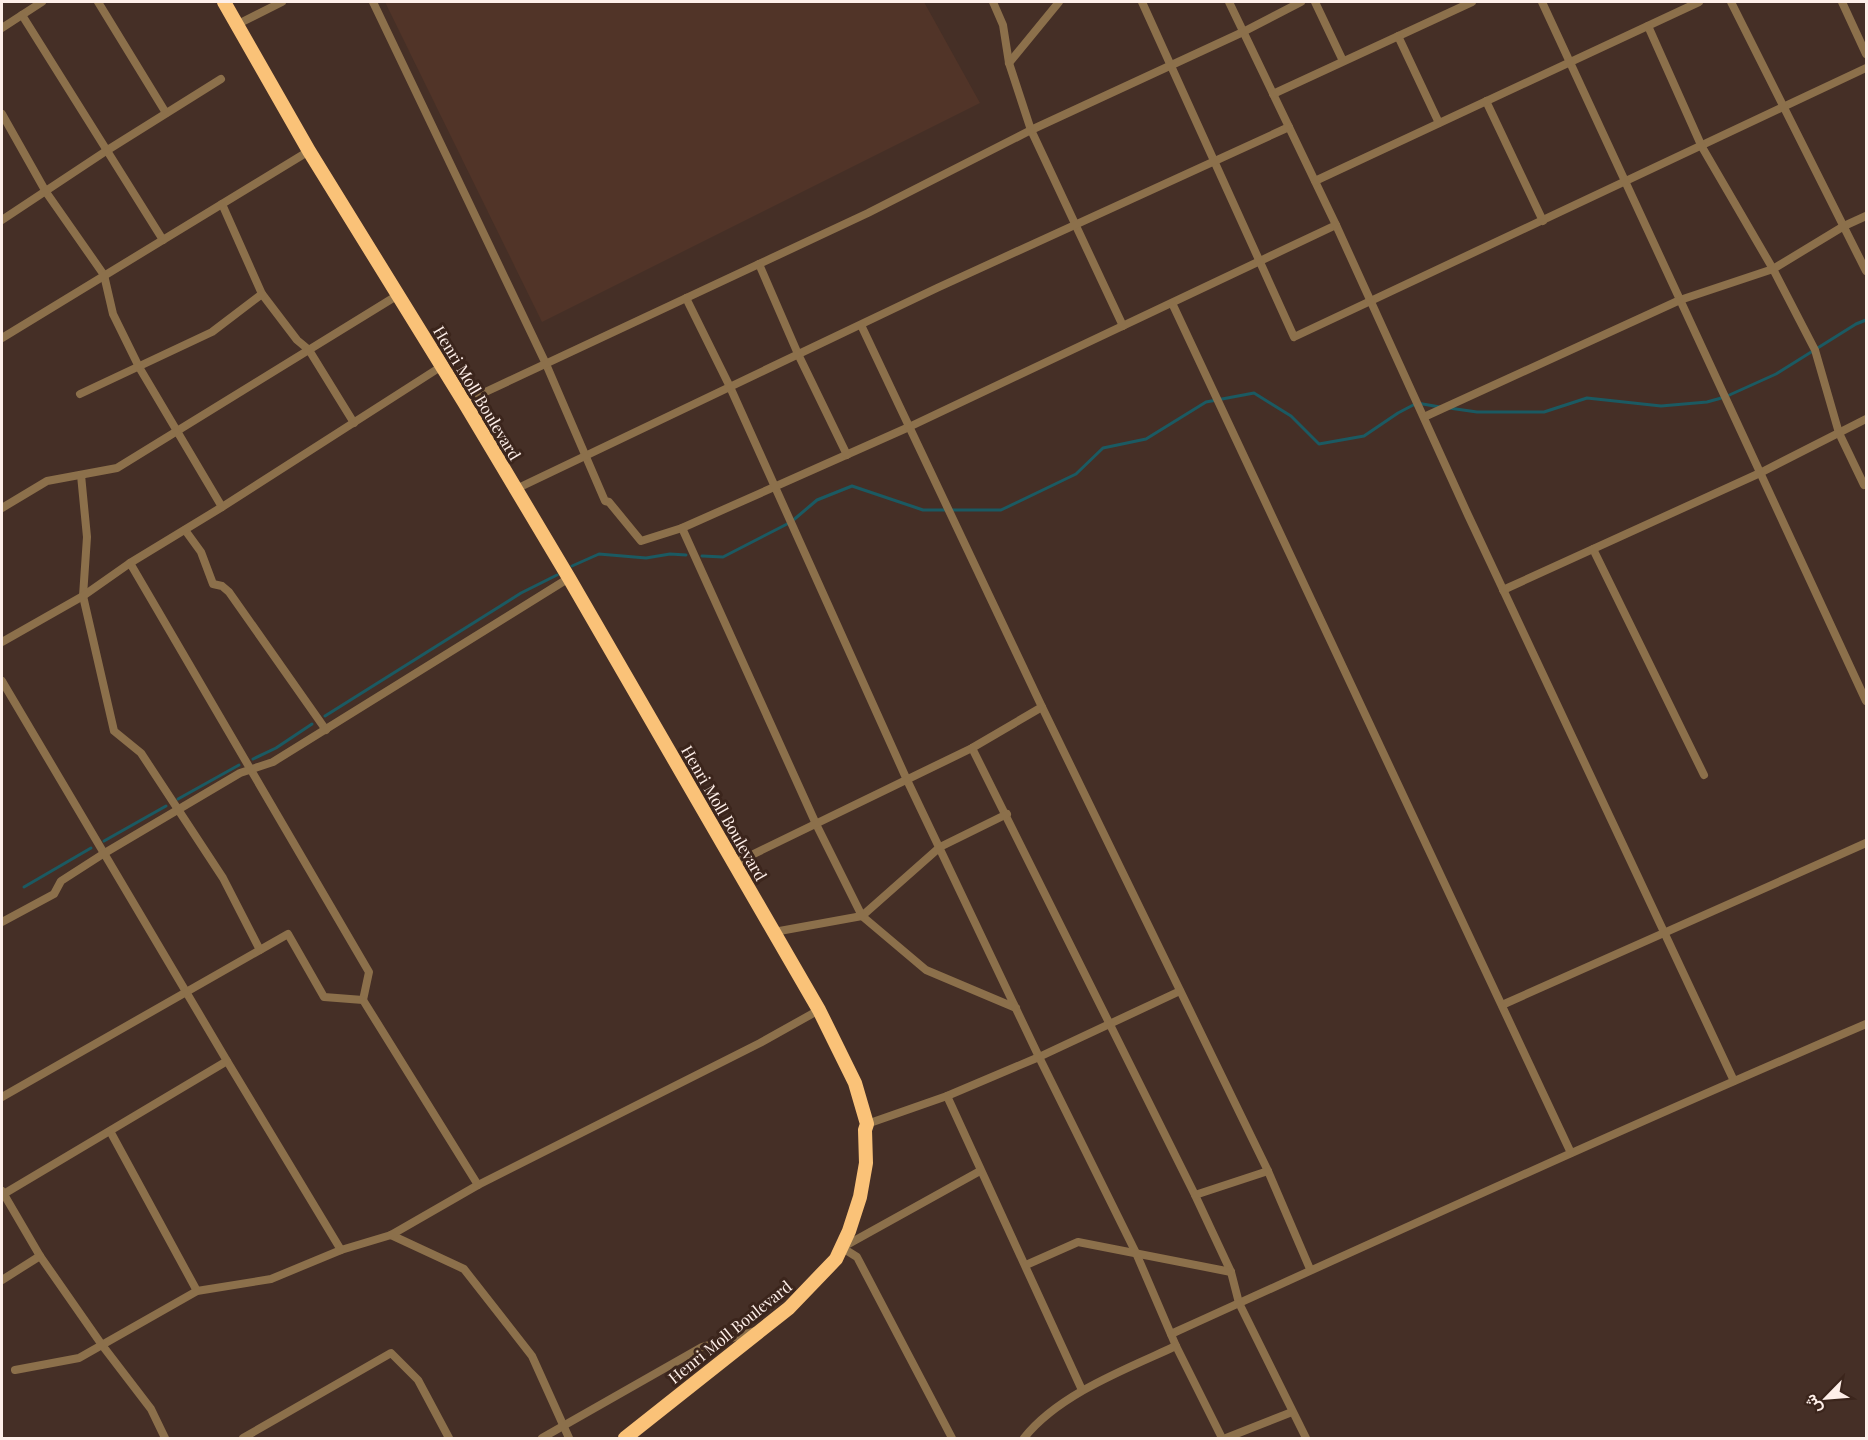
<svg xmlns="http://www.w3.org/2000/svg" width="1868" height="1440" viewBox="0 0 1868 1440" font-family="'Playfair Display',Vazirmatn,serif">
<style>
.built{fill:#513428}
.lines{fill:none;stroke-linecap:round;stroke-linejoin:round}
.stream{stroke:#1b5a62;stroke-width:3}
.street{stroke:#8c704b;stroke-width:8}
.highway{stroke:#fac278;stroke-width:14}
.labels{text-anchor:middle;stroke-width:6;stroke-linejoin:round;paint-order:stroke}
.street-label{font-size:16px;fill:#feefe9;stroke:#3b251c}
</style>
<rect width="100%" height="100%" fill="#452f26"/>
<path class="built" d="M385,2H924L980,103L542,322Z"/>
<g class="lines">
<g class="stream">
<path d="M1449,408L1477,412H1544L1587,398L1661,406L1707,402L1725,397L1776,374L1856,324L1866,320"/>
<path d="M702,556L723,557L791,522L817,500L852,486L923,510H1001L1076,474L1103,448L1146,439L1206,402L1254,393L1291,416L1319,444L1364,436L1398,413L1417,403L1440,407"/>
<path d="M572,566L599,554L646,558L670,554L686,555"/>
<path d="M325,716L521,593L557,575"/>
<path d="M253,759L276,748L312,724"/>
<path d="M178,799L239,765"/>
<path d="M104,841L166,806"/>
<path d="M24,887L91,848"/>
</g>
<g class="street">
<path d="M98,2L166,113"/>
<path d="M373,2L546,364L605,501L609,502L641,541L682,528L909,427L1336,225"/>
<path d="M993,2L1003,25L1009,63L1031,130L1123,326"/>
<path d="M1142,2L1294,337L1866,68"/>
<path d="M1229,2L1336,225L1468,515L1734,1081"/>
<path d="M1315,2L1343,61"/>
<path d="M1542,2L1866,701"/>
<path d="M1731,2L1866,271"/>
<path d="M1842,2L1866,54"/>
<path d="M22,15L163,240"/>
<path d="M236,25L282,2"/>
<path d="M1648,26L1702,147L1773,269L1815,350L1839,433L1864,485"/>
<path d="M2,28L42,2"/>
<path d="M1398,36L1439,123"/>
<path d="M1009,63L1059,2"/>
<path d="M1273,94L1472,2"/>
<path d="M1486,101L1543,221"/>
<path d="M2,114L46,192L104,275L113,314L139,367L222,507"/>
<path d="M1315,181L1699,2"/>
<path d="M222,204L262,294L297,340L309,350L354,423"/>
<path d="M2,220L106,151L221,79"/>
<path d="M759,264L798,354L847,455"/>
<path d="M686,298L730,387L907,780L1039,1057L1136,1253L1176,1346L1222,1438"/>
<path d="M1172,303L1571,1153"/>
<path d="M861,325L1042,707L1268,1171L1310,1269"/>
<path d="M2,338L309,151"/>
<path d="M80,394L212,332L262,294"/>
<path d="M464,402L868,213L1031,130L1243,32L1301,2"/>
<path d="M1424,417L1680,300L1773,269L1844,226L1866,216"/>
<path d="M81,475L87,537L83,596L114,731L141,753L223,878L260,950"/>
<path d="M516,489L937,288L1289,127"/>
<path d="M2,508L47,481L117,468L398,295"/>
<path d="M682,528L816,824L862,916L926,970L1016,1008"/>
<path d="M185,530L201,552L213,584L222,586L229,592L326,730"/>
<path d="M1593,549L1704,775"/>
<path d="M130,563L369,972L363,1000"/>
<path d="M1503,590L1760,473L1866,419"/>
<path d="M2,642L83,596L130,563L222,507L442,366"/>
<path d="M2,681L227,1061L341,1250"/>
<path d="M972,748L1195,1195L1231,1272L1239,1303L1306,1438"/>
<path d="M733,864L972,748L1042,707"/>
<path d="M2,922L54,894L61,881L103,854L240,773L273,762L569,578"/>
<path d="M774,932L862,916L940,847L1007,814"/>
<path d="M1502,1005L1866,843"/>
<path d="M947,1096L1082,1390"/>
<path d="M2,1097L288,934L324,997L363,1000L478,1185"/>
<path d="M867,1124L947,1096L1039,1057L1180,991"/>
<path d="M110,1131L197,1291"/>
<path d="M2,1191L40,1256L102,1345L151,1409L165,1438"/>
<path d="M2,1195L227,1061"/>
<path d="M1195,1195L1268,1171"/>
<path d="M391,1235L464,1269L532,1356L569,1438"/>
<path d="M841,1247L857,1257L952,1438"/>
<path d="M843,1247L980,1171"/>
<path d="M1026,1265L1078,1242L1231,1272"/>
<path d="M2,1280L40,1256"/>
<path d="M1171,1334C1402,1229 1633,1124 1866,1024"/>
<path d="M15,1370L79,1358L197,1291L271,1279L341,1250L391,1235L478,1185L760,1043L819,1010"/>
<path d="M243,1438L391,1353L418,1380L449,1438"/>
<path d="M542,1438L702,1347L755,1331"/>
<path d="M1024,1438C1059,1394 1126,1369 1176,1346"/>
<path d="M1226,1438L1292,1412"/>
</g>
<path class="highway" d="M224,2L309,151L464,402L569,578L819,1010L855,1083L867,1124L865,1130L866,1163L860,1197L849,1231L836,1259L789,1308L625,1438"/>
</g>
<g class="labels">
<g class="street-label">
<text transform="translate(477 393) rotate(59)" y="6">Henri Moll Boulevard</text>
<text transform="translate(724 813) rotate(60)" y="6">Henri Moll Boulevard</text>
<text transform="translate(730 1332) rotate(-39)" y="6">Henri Moll Boulevard</text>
</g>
</g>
<rect width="1868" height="1440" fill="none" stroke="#feefe9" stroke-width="6"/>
<g transform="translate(1826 1398) rotate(245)" stroke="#3b251c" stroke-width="4.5" paint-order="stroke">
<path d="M0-4.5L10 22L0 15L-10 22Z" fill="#feefe9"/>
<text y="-9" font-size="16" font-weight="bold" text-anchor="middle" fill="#feefe9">ش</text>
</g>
</svg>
